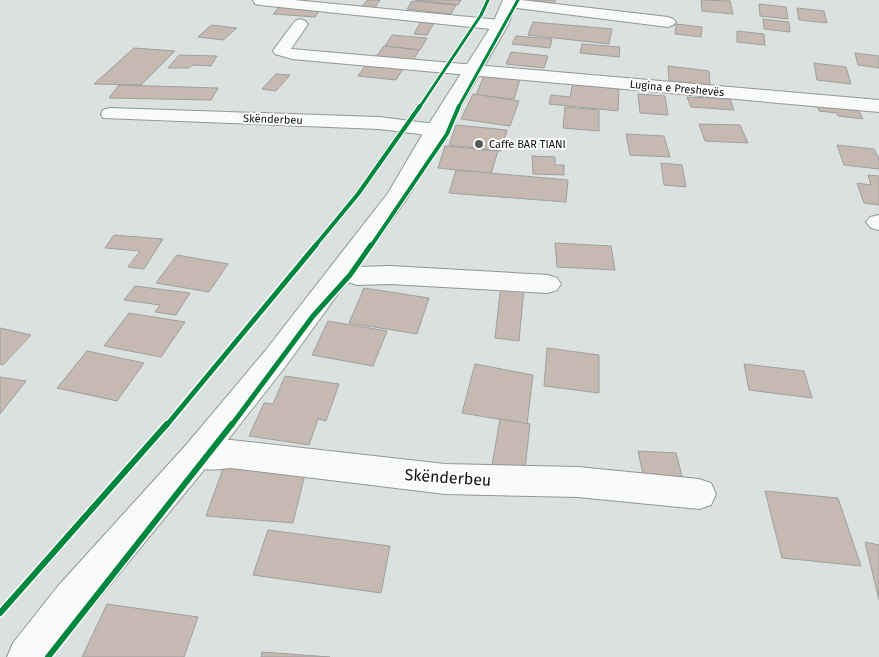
<svg xmlns="http://www.w3.org/2000/svg" width="879" height="657" viewBox="0 0 879 657" font-family="'Fira Sans',sans-serif">
<style>
.building{fill:#c6b9b1;stroke:#9ea09e}
.lines{fill:none;stroke-linecap:round;stroke-linejoin:round}
.street-casing{stroke:#929796;stroke-width:2}
.secondary-casing{stroke:#929796;stroke-width:2}
.street{fill:#f9fafa;fill-rule:evenodd}
.secondary{fill:#f9fafa;fill-rule:evenodd}
.cycleway-far3-casing{stroke:#fff;stroke-width:5}
.cycleway-far2-casing{stroke:#fff;stroke-width:6}
.cycleway-far1-casing{stroke:#fff;stroke-width:8}
.cycleway-casing{stroke:#fff;stroke-width:9}
.cycleway-far3{stroke:#00873e;stroke-width:3}
.cycleway-far2{stroke:#00873e;stroke-width:4}
.cycleway-far1{stroke:#00873e;stroke-width:5}
.cycleway{stroke:#00873e;stroke-width:6}
.poi-dot{fill:#555a59;stroke:#fff;stroke-width:2}
.labels{text-anchor:middle;stroke-width:4;stroke-linejoin:round;paint-order:stroke}
.far-street-label{font-size:11px;fill:#0d1211;stroke:#fff}
.far-poi-label{font-size:11px;fill:#0d1211;stroke:#fff;text-anchor:start}
.near-street-label{font-size:16px;fill:#0d1211;stroke:#fff}
</style>
<rect width="100%" height="100%" fill="#dae1df"/>
<g class="building">
<path d="M367,0H380L372,12L359,11Z"/>
<path d="M415,0H461L458,5Z"/>
<path d="M533,0H555L554,6L532,4Z"/>
<path d="M701,0L730,1L733,14L702,11Z"/>
<path d="M412,1L456,5L451,14L407,9Z"/>
<path d="M759,4L786,7L788,19L760,16Z"/>
<path d="M281,5L321,8L315,17L273,14Z"/>
<path d="M797,8L824,11L827,23L799,20Z"/>
<path d="M763,19L789,22L790,32L764,29Z"/>
<path d="M421,21L434,23L427,35L414,34Z"/>
<path d="M533,22L612,29L609,44L528,35Z"/>
<path d="M676,24L702,27L701,37L675,34Z"/>
<path d="M211,25L237,28L223,40L198,37Z"/>
<path d="M737,31L764,34L765,45L737,42Z"/>
<path d="M392,35L427,38L420,50L385,46Z"/>
<path d="M516,36L552,39L550,48L512,44Z"/>
<path d="M582,44L620,47L619,57L580,53Z"/>
<path d="M384,46L419,50L412,62L375,58Z"/>
<path d="M134,48L175,51L141,85L94,84Z"/>
<path d="M511,52L548,56L544,68L506,64Z"/>
<path d="M855,53L879,56V68L858,65Z"/>
<path d="M179,55L217,56L211,66L192,65L189,68H168Z"/>
<path d="M367,63L404,67L396,80L358,76Z"/>
<path d="M814,63L846,67L851,84L817,80Z"/>
<path d="M668,66L709,71L710,85L669,81Z"/>
<path d="M485,73L521,76L514,99L476,95Z"/>
<path d="M276,74L290,75L276,91L262,89Z"/>
<path d="M573,82L619,87L618,111L549,104L551,95L570,97Z"/>
<path d="M119,85L218,88L211,100L109,98Z"/>
<path d="M473,94L519,101L510,126L461,119Z"/>
<path d="M638,94L665,96L668,115L640,113Z"/>
<path d="M687,97L730,99L734,110L691,107Z"/>
<path d="M816,103L857,107L863,119L838,116L837,113L819,111Z"/>
<path d="M565,107L599,110V131L563,128Z"/>
<path d="M699,124L740,125L748,143L705,141Z"/>
<path d="M456,125L507,130L501,151L449,145Z"/>
<path d="M626,134L664,136L670,157L630,155Z"/>
<path d="M837,145L874,149L879,159V169L844,165Z"/>
<path d="M445,146L498,151L491,174L438,168Z"/>
<path d="M532,156L555,157V165H564V175L533,174Z"/>
<path d="M661,163L682,165L686,187L664,185Z"/>
<path d="M456,170L568,180L566,202L449,193Z"/>
<path d="M868,175L879,176V205L864,203L857,183L871,185Z"/>
<path d="M114,235L163,239L144,269L128,267L140,251L105,248Z"/>
<path d="M555,243L611,246L615,270L557,267Z"/>
<path d="M177,255L228,264L209,292L156,283Z"/>
<path d="M501,285L524,288L519,341L495,338Z"/>
<path d="M135,286L190,293L176,315L155,312L160,305L124,300Z"/>
<path d="M364,288L429,298L417,334L349,323Z"/>
<path d="M129,313L185,322L161,357L104,346Z"/>
<path d="M328,321L387,331L373,366L312,355Z"/>
<path d="M0,328L31,335L3,365L0,364Z"/>
<path d="M547,348L599,355V393L544,386Z"/>
<path d="M87,351L144,363L117,401L57,388Z"/>
<path d="M475,364L533,375L527,424L462,413Z"/>
<path d="M744,364L804,371L812,398L749,390Z"/>
<path d="M285,376L339,384L326,421L318,419L309,445L249,436L264,403L273,404Z"/>
<path d="M0,377L26,381L0,414Z"/>
<path d="M500,419L530,424L524,477L491,471Z"/>
<path d="M638,451L676,453L683,480L644,479Z"/>
<path d="M225,463L306,470L293,523L206,516Z"/>
<path d="M765,491L838,498L861,566L782,558Z"/>
<path d="M268,530L390,546L381,593L253,575Z"/>
<path d="M865,542L879,545V600Z"/>
<path d="M107,604L198,617L184,657H82Z"/>
<path d="M262,652L330,657H261Z"/>
</g>
<g class="lines">
<defs>
<g id="street">
<path d="M253,0H294L500,20L505,22L508,25L505,28L500,30L260,5L255,4Z"/>
<path d="M504,0H521L668,17L673,19L676,22L673,25L668,27L509,7L504,6L502,3Z"/>
<path d="M300,19L305,21L308,24L291,49L879,100V112L292,59L275,54L273,51L275,48L295,21Z"/>
<path d="M110,108L379,117L435,124L442,126L445,130L442,134L435,136L379,129L103,118L101,114L103,110Z"/>
<path d="M879,215V230L871,228L866,222L870,217Z"/>
<path d="M341,263L358,267L390,266L548,275L557,278L561,284L557,290L548,293L390,284L357,285L332,277L328,271L332,265Z"/>
<path d="M231,440L445,464L578,467L699,479L711,483L716,494L711,505L699,509L578,497L445,494L231,468C215,470 201,471 186,465L181,455L186,445L197,441Z"/>
</g>
<path id="secondary" d="M503,0H517L508,25L406,200L285,367L208,465L86,614L52,657H7L13,643L58,586L186,445L265,351L388,193L425,130L492,25Z"/>
</defs>
<use href="#street" class="street-casing"/>
<use href="#secondary" class="secondary-casing"/>
<use href="#street" class="street"/>
<use href="#secondary" class="secondary"/>
<defs>
<g id="cycleway-far3">
<path d="M419,108L481,15L488,0"/>
<path d="M458,108L518,0"/>
</g>
<g id="cycleway-far2">
<path d="M315,246L358,194L420,106"/>
<path d="M371,246L447,134L459,106"/>
</g>
<g id="cycleway-far1">
<path d="M166,426L316,245"/>
<path d="M231,426L313,316L350,275L371,245"/>
</g>
<g id="cycleway">
<path d="M0,613L167,424"/>
<path d="M48,657L232,424"/>
</g>
</defs>
<use href="#cycleway-far3" class="cycleway-far3-casing"/>
<use href="#cycleway-far2" class="cycleway-far2-casing"/>
<use href="#cycleway-far1" class="cycleway-far1-casing"/>
<use href="#cycleway" class="cycleway-casing"/>
<use href="#cycleway-far3" class="cycleway-far3"/>
<use href="#cycleway-far2" class="cycleway-far2"/>
<use href="#cycleway-far1" class="cycleway-far1"/>
<use href="#cycleway" class="cycleway"/>
</g>
<circle class="poi-dot" cx="479" cy="144" r="5"/>
<g class="labels">
<g class="far-street-label">
<text transform="translate(677 88) rotate(5)" y="4">Lugina e Preshevës</text>
<text transform="translate(273 119) rotate(2)" y="4">Skënderbeu</text>
</g>
<g class="far-poi-label">
<text x="489" y="148">Caffe BAR TIANI</text>
</g>
<g class="near-street-label">
<text transform="translate(448 477) rotate(4)" y="6">Skënderbeu</text>
</g>
</g>
</svg>
